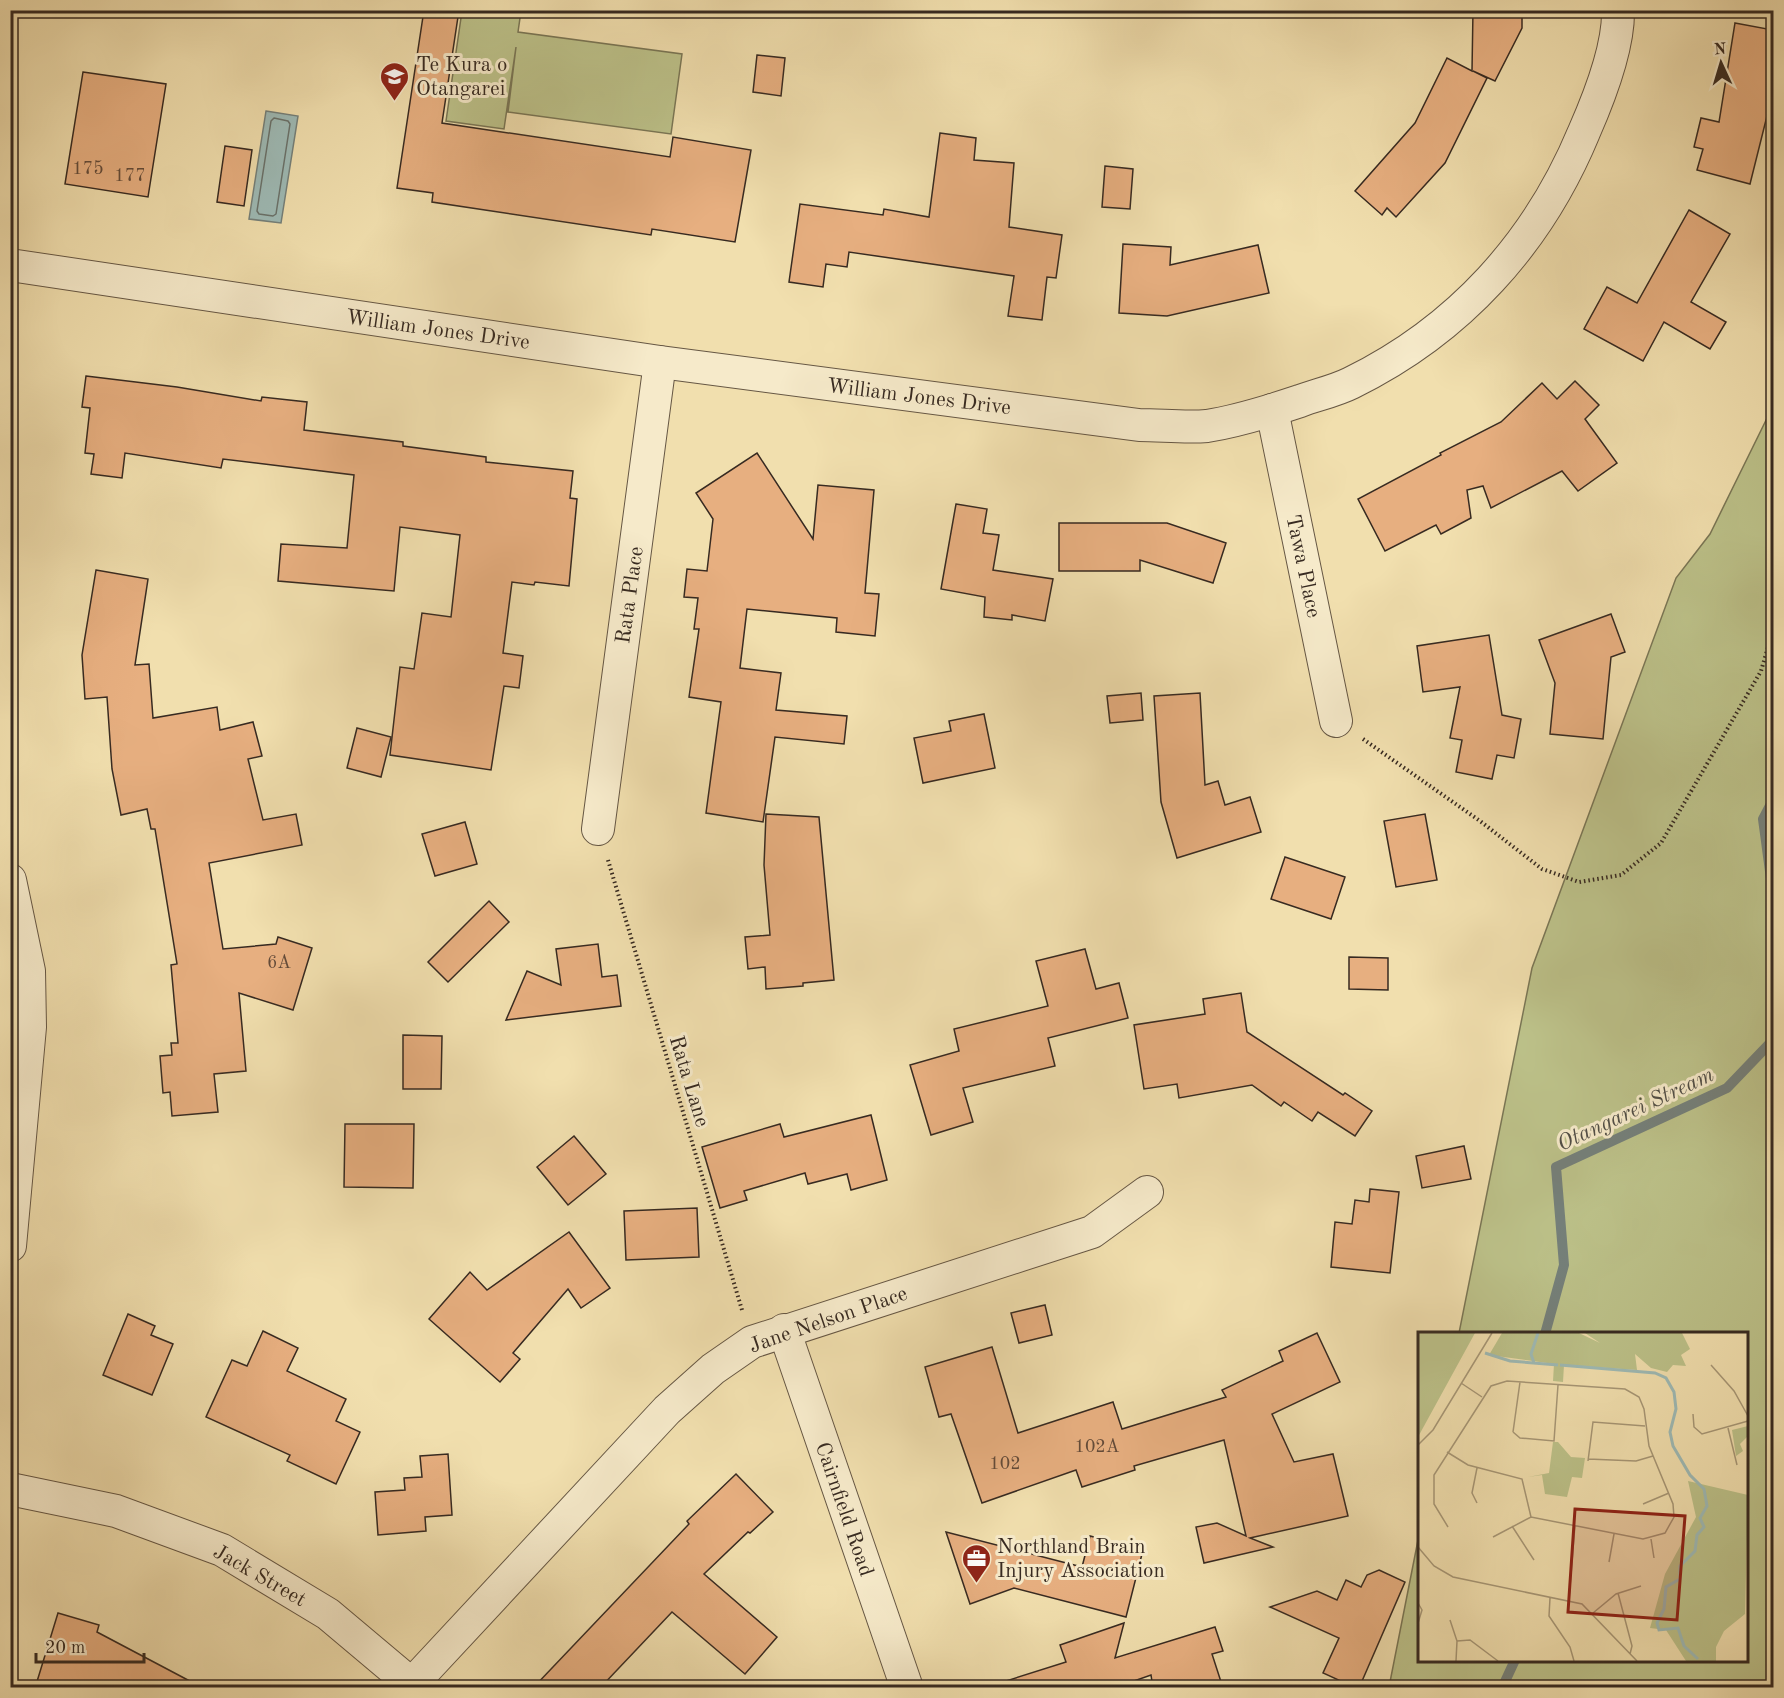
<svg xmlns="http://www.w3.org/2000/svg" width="1784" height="1698" viewBox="0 0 1784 1698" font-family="'Old Standard TT',serif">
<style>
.green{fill:#bcc189;stroke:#7a7655;stroke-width:1.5}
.water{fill:#9ebab5;stroke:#75807a;stroke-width:1.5}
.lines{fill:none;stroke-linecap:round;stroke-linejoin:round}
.shore{stroke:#6a726b;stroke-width:1.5}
.stream{stroke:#75807a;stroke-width:10}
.building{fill:#e7af80;stroke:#372a21;stroke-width:1.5}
.minor-casing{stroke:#665744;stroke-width:34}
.path{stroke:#372a21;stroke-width:4;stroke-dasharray:1.5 3;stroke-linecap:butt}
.minor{stroke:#f6eaca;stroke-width:32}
.labels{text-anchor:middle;stroke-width:6;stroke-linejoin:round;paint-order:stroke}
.number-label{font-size:18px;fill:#634b39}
.poi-label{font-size:21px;fill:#372a21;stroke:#f6eaca;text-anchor:start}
.street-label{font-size:21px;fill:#372a21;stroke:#f6eaca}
.water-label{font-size:22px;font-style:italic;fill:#514e46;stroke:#f6eaca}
.inset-river{fill:none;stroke:#9ebab5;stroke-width:3}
.inset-road{fill:none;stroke:#a79776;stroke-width:1.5}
.view{fill:#8f2418;fill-opacity:0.15;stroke:#8f2418;stroke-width:3}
.inset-edge{fill:none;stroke:#372a21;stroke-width:3}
</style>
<rect width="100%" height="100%" fill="#f1dfae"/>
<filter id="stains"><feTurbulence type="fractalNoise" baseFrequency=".00333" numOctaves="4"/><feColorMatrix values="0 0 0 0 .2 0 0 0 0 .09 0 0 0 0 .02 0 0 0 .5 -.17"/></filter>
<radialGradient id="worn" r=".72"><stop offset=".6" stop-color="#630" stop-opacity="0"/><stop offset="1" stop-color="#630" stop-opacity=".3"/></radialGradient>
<g class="green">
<path d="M462,11H521L518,32L682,54L671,134L508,112L516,47L504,129L446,121Z"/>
<path d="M1773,406V1687H1389L1419,1535L1420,1660H1746V1334L1459,1333L1532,968L1676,578L1710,534Z"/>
</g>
<path class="water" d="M266,111L298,116L281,223L249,219Z"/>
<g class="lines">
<path class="shore" d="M274,118L288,121L290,124L276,214L273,216L259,214L257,211L271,121Z"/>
<g class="stream">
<path d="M1774,798L1763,819L1774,901"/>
<path d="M1545,1334L1564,1265L1556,1167L1727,1088L1774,1039"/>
<path d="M1502,1688L1515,1660"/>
</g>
</g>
<g class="building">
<path d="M424,10H459L442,123L670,157L673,137L751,150L735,242L652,229L651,235L432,202L433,193L397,188Z"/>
<path d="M1473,10H1522V28L1495,81L1473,71L1487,78L1445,163L1396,217L1387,208L1382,215L1355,191L1415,123L1447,58L1472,71Z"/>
<path d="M1735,23L1773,30V92L1750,184L1697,170L1703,149L1694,147L1701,118L1719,122Z"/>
<path d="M757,55L785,58L781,96L753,92Z"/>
<path d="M83,72L166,84L148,197L65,184Z"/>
<path d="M940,133L976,138L974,160L1014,163L1009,227L1062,235L1056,278L1047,277L1042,320L1008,316L1014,276L849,252L847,267L826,264L823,287L789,282L800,204L883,215L884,209L929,217Z"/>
<path d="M225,146L252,150L244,206L217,202Z"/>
<path d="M1105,166L1133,169L1130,209L1102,207Z"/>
<path d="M1689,210L1730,234L1691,302L1726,322L1710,349L1664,322L1643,361L1584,329L1607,287L1637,303Z"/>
<path d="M1123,244L1171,247L1170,265L1258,245L1269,293L1167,316L1119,313Z"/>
<path d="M86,376L177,387L261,401L262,397L307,402L304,430L403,442V446L486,457V462L573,471L570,498L577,499L569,586L535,582L534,585L512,582L503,653L523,656L519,688L504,686L491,770L390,755L400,667L414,669L422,613L451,617L460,535L400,527L394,591L278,581L281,544L347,548L354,475L223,459L221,468L125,453L122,478L91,474L94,454L85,453L90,408L82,407Z"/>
<path d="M1575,381L1599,405L1585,419L1617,463L1578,491L1562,471L1491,508L1483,486L1467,490L1471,518L1441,534L1436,525L1385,551L1358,499L1441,455L1440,453L1501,422L1542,383L1557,399Z"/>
<path d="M757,453L813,539L818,485L874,490L865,593L879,594L875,636L836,632L837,618L747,609L740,668L781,673L776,710L847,716L844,744L775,737L763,822L706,813L721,702L689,697L699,629H694L698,598L684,597L687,569L707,571L713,519L696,493Z"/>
<path d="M956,504L987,509L983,533L999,535L993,570L1053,579L1045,621L1012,615V620L984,617L985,597L941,589Z"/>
<path d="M1059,523H1167L1226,543L1213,583L1140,560V571H1059Z"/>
<path d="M96,570L148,579L135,665L149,664L153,718L217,707L220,730L253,722L262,756L248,759L263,820L296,814L302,845L209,863L223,949L276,944L278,937L312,948L293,1010L239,993L246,1071L214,1074L218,1112L172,1116L170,1092L163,1093L160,1056L172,1055L171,1043H178L171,965L177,964L155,829H151L147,809L121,815L112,769L107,697L85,699L82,655Z"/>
<path d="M1611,614L1625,652L1611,657L1603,739L1550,734L1555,683L1539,640Z"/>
<path d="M1489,635L1502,715L1521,719L1514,758L1497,755L1492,779L1456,772L1462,740L1450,738L1460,687L1423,692L1417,646Z"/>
<path d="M1141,693L1143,720L1110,723L1107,696Z"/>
<path d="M1200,693L1205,785L1218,781L1225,805L1250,797L1261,832L1177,858L1161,802L1154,696Z"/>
<path d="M984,714L995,768L923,783L914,738L951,731L949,721Z"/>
<path d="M357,728L391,737L381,777L347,768Z"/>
<path d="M766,814L819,817L834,980L803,983V986L766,989L765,967L748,969L745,937L770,935L764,865Z"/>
<path d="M1425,814L1437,880L1396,887L1384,821Z"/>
<path d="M465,822L477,864L435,876L422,834Z"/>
<path d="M1285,857L1345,877L1331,919L1271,899Z"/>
<path d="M489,901L509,922L448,982L428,962Z"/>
<path d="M598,944L602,977L617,975L621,1006L506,1020L527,971L561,985L556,949Z"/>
<path d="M1085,949L1096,989L1119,983L1128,1018L1048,1038L1055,1066L963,1088L973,1122L931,1135L910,1065L959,1051L954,1029L1048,1006L1036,961Z"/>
<path d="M1349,957L1388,958V990L1349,989Z"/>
<path d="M1241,993L1247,1032L1343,1095L1345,1093L1372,1111L1355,1136L1318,1112L1312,1121L1284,1102L1281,1106L1252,1085L1179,1098L1177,1084L1144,1089L1134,1025L1205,1014L1203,999Z"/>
<path d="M403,1035L442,1036L441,1089H403Z"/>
<path d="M871,1115L887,1180L851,1190L847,1174L808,1184L805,1173L744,1191L747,1200L720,1208L702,1147L780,1124L784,1137Z"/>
<path d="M345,1124H414L413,1188L344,1187Z"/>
<path d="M574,1136L606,1174L568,1205L537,1167Z"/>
<path d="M1464,1146L1471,1179L1422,1188L1416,1156Z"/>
<path d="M1370,1189L1399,1192L1390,1273L1331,1267L1335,1222L1352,1224L1355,1200L1369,1202Z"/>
<path d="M697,1208L699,1257L626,1260L624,1211Z"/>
<path d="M569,1232L610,1288L581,1308L568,1289L513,1353L520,1359L500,1382L429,1319L470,1272L487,1290Z"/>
<path d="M1045,1305L1052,1335L1019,1343L1011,1313Z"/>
<path d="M128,1314L155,1326L151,1335L173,1344L152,1395L103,1375Z"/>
<path d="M263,1331L298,1348L287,1371L346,1399L336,1421L360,1432L336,1484L287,1461L290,1455L206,1417L232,1360L247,1366Z"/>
<path d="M1317,1333L1340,1382L1272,1414L1294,1462L1333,1454L1348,1516L1250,1538L1273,1547L1204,1563L1196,1527L1217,1523L1246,1536L1224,1440L1134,1466L1135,1470L1082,1487L1076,1470L982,1503L951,1414L939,1417L925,1367L992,1347L1018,1433L1113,1402L1122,1429L1226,1397L1222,1390L1283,1361L1279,1351Z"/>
<path d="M448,1454L452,1515L425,1517L426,1531L378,1535L375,1492L405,1490L404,1478L422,1477L420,1456Z"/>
<path d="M736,1474L773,1512L750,1533L748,1532L704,1574L777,1637L745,1674L672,1612L600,1688H533L689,1524L687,1521Z"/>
<path d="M946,1532L1082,1567L1090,1536L1143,1550L1126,1617L1014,1588L970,1604Z"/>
<path d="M1379,1570L1405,1582L1359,1688H1356L1323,1673L1339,1638L1270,1607L1317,1591L1337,1600L1346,1580L1361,1587L1367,1575Z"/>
<path d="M58,1613L99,1625L97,1632L203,1688H35Z"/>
<path d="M1124,1623L1115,1658L1215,1627L1223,1651L1212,1654L1223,1688H1153L1151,1675L1114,1688H1006V1681L1066,1662L1060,1645Z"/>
</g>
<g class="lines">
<defs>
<g id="minor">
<path d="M10,265L660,362L1139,425C1161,425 1185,428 1207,426C1238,421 1270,411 1300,401C1316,395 1335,391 1351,383C1459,330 1538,243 1584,132C1599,98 1619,48 1618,10"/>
<path d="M1272,410L1336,721"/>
<path d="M598,829L660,362"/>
<path d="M10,880L29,971L30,1027L10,1246"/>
<path d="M784,1330L907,1688"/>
<path d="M10,1489L116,1511L222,1550L328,1614L416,1688"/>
<path d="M412,1684L667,1410L713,1369L752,1342L1092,1232L1147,1192"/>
</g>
</defs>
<use href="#minor" class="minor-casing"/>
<g class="path">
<path d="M1363,739L1480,821L1542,869L1579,882L1621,875L1661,843L1761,671L1774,627"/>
<path d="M608,860L742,1310"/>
</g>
<use href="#minor" class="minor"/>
</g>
<defs>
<symbol id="school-pin" viewBox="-11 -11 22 30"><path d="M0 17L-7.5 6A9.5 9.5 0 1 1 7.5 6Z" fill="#8f2418" stroke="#f6eaca"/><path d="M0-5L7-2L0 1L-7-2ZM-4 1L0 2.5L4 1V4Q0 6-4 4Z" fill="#fff"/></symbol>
<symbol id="office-pin" viewBox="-11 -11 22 30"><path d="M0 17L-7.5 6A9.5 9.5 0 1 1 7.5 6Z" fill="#8f2418" stroke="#f6eaca"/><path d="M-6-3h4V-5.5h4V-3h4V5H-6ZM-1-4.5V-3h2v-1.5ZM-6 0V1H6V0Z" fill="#fff"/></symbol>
</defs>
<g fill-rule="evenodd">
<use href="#school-pin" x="378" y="60" width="33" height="45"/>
<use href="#office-pin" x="960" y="1542" width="33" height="45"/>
</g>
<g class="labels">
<g class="number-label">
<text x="88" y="174">175</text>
<text x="130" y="181">177</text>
<text x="279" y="968">6A</text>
<text x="1097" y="1452">102A</text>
<text x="1005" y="1469">102</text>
</g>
<g class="poi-label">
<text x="416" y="71">Te Kura o<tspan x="416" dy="24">Otangarei</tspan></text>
<text x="997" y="1553">Northland Brain<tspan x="997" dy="24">Injury Association</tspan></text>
</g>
<g class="street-label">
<text transform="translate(438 329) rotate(8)" y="7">William Jones Drive</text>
<text transform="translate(919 396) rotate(7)" y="7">William Jones Drive</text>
<text transform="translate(1304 566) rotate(78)" y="7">Tawa Place</text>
<text transform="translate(629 595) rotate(-82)" y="7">Rata Place</text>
<text transform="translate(690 1081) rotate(73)" y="7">Rata Lane</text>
<text transform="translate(828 1319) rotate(-19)" y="7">Jane Nelson Place</text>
<text transform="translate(845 1509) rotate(71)" y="7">Cairnfield Road</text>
<text transform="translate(260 1575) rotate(30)" y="7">Jack Street</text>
</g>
<g class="water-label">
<text transform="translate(1635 1108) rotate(-25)" y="8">Otangarei Stream</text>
</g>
</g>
<g transform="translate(1418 1332)">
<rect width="330" height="330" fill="#f1dfae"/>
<path d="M0,1H57L0,105ZM84,1H161L182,11L167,1H264L272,17L263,23L268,34L255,33L249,40L233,36L217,22L219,38L146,33L145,50L135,49L136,32L71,23ZM330,94V104L322,112L325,119L318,124L314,98ZM135,110H140L153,125L167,126L164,146L154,145L149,165L127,162L124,143L110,145L131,141ZM270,149L330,163L327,282L306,299L298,315V329H268L248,298L232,296L247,242L278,185Z" fill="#bcc189"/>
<path class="inset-river" d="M67,21L92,29L140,33M116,31L113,22L120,1M142,33L237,41L248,46L256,60L258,77L252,100L255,114L272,143L286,157L289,174L282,186L286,195L279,203L277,219L262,234V247L248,255L246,277L239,291L241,298L260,296L266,314L280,327"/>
<path class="inset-road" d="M293,33L316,59L330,84M43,51L64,65M275,82L276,95L284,102L330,89M310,96L319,133M95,100L102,106L136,109L140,53M95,100L102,50M0,113L15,98L74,1M29,120L50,133L104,147L113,185M170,127L218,129L235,124M170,129L175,90L227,94M59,136L54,161L59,171M225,172L251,161M94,194L116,228M30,195L16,172V143L73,54L89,49L207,57L221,65L226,77L231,114L255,172L256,185L247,201L225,207L113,185L75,205M233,207L236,226M0,215L16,234L35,245L164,272L219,329M191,230L196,202M200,261L214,314L212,322M132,266L131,284L152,315L156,329M151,267L157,193M0,271L4,278L0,291M175,281L198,262L223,254M32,288L39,309L38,329M39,309L52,308L80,329"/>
<path class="view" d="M157,177L267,184L259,288L150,280Z"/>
<rect width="330" height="330" class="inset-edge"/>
</g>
<rect width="1784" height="1698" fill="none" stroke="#f1dfae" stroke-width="36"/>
<rect x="12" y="12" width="1760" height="1674" fill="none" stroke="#372a21" stroke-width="3"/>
<rect x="18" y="18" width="1748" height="1662" fill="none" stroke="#372a21" stroke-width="1.5"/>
<g transform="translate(1721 63) rotate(356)" stroke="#f6eaca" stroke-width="4.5" paint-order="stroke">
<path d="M0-4.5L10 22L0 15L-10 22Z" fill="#372a21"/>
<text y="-9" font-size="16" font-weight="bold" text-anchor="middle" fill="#372a21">N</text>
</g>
<path d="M36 1653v9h108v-9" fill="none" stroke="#372a21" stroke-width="3"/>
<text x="45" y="1653" font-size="18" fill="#372a21" stroke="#f6eaca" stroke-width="4.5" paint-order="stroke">20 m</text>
<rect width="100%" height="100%" filter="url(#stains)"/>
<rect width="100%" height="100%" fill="url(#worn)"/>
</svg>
